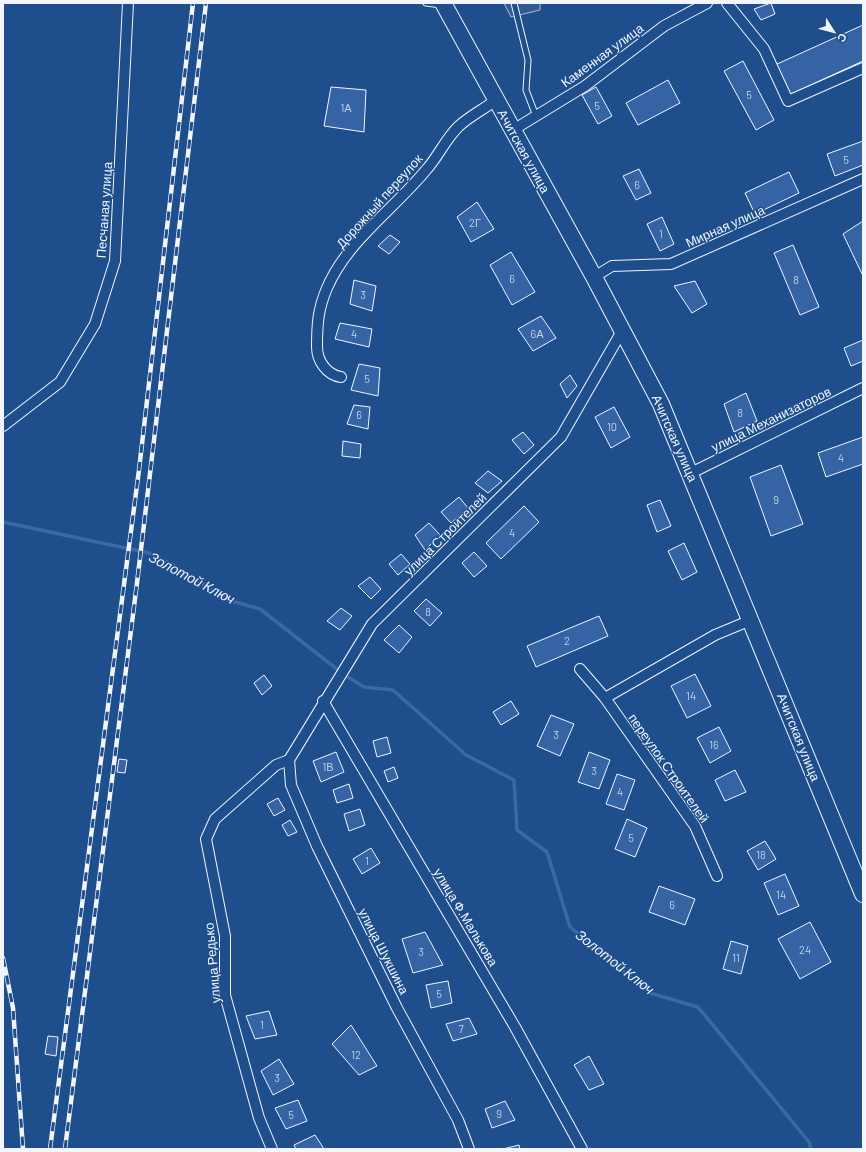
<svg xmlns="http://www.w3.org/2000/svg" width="866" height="1152" viewBox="0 0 866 1152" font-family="Barlow,sans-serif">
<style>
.parking{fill:#305b95;stroke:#a8bbd7}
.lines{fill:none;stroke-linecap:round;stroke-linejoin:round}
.stream{stroke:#3b69a3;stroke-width:3.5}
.building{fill:#3563a3;stroke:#f2f6ff}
.service-casing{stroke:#f2f6ff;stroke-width:7}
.minor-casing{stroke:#f2f6ff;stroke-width:12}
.primary-casing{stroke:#f2f6ff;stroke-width:18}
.service{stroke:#1f4e8c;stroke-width:5}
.minor{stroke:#1f4e8c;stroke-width:10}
.primary{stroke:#1f4e8c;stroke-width:16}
.rail-casing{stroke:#f2f6ff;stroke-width:4.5}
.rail{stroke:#1f4e8c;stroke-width:3;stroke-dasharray:9;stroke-linecap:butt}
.labels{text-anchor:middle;stroke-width:3;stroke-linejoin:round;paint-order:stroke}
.number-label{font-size:11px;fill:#c3d1e8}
.street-label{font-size:13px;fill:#f2f6ff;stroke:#1f4e8c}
.water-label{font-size:14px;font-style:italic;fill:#f2f6ff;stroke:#1f4e8c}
</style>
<rect width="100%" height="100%" fill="#1f4e8c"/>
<path class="parking" d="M504,3H540V10L511,17Z"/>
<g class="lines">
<g class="stream">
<path d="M3,522L149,553L171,564L228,600L260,609L338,670"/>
<path d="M348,677L364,687L393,690L466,755L514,780L517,830L547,852L570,927L650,993L698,1007L809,1142L811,1149"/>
</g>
</g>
<g class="building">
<path d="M771,3L775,14L761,20L754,9Z"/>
<path d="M863,25V61L789,95L775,65Z"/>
<path d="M743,61L774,120L756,130L724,71Z"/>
<path d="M668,80L680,103L638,125L626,103Z"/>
<path d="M331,87L366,90L364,132L324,126Z"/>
<path d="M596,87L612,116L598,124L582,95Z"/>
<path d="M863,141V165L835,176L827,154Z"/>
<path d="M639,169L651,193L636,200L623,176Z"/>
<path d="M789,172L799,193L755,214L745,193Z"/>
<path d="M477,202L494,229L471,242L457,217Z"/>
<path d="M662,217L674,244L660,251L647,224Z"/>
<path d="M863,221V276L843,234Z"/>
<path d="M390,235L400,242L389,254L378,246Z"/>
<path d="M793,245L819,307L800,315L774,253Z"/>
<path d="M511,252L535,292L512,305L490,265Z"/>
<path d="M354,280L376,286L372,311L350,304Z"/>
<path d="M695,281L707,304L692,313L674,286Z"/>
<path d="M541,316L556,338L533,351L518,329Z"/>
<path d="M340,323L372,329L369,347L335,339Z"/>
<path d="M863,340V361L851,366L844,348Z"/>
<path d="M359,364L380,368L378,396L351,390Z"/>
<path d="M570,375L577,386L567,398L560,384Z"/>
<path d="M746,393L757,421L734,432L724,404Z"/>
<path d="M354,405L370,407L368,429L347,424Z"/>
<path d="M614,407L630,437L611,448L595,417Z"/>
<path d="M523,432L534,445L524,454L512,440Z"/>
<path d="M863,437V464L826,477L818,453Z"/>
<path d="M343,441L361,444L360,458L342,456Z"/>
<path d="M781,465L803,524L771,536L750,477Z"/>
<path d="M488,471L502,481L488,493L475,483Z"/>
<path d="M459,497L468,508L451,523L441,512Z"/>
<path d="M660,500L671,526L657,532L647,505Z"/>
<path d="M524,506L539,522L501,559L486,543Z"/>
<path d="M429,523L440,535L425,550L415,535Z"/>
<path d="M684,543L697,572L682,580L668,551Z"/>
<path d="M474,552L487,566L474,577L462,563Z"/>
<path d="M401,554L410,564L398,575L389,564Z"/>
<path d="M370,577L381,589L371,599L358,586Z"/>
<path d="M426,599L442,613L430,626L414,611Z"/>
<path d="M341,608L352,616L340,630L327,621Z"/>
<path d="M599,616L608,636L536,667L527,646Z"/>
<path d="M399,625L412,637L399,653L384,640Z"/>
<path d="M695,674L711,706L687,718L671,686Z"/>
<path d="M264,675L272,686L262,695L254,683Z"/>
<path d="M511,701L519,714L501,725L493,712Z"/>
<path d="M551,715L574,724L560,756L537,746Z"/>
<path d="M719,727L731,751L710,763L697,738Z"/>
<path d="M387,737L391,753L377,757L373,741Z"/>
<path d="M336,752L344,772L321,782L313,761Z"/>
<path d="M589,752L610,760L599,789L578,782Z"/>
<path d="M119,759L127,760L125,773L117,772Z"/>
<path d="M394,767L398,778L388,782L384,771Z"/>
<path d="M735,770L746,792L725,801L715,780Z"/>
<path d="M617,774L635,780L624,810L606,804Z"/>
<path d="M349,784L353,798L337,803L333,790Z"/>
<path d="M278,798L285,810L274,816L267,804Z"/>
<path d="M360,809L365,825L349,831L344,814Z"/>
<path d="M627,819L647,828L635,857L615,849Z"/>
<path d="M290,820L297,832L288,836L282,825Z"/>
<path d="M765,841L776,859L758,870L747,851Z"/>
<path d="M371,848L380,863L362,874L353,859Z"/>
<path d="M785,874L799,906L778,915L764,883Z"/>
<path d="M659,886L695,899L685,925L649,912Z"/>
<path d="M810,922L831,962L800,979L778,939Z"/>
<path d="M425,932L443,965L413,973L402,939Z"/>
<path d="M731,941L748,946L741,974L723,969Z"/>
<path d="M448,981L452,1003L431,1008L426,985Z"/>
<path d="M269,1011L277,1035L255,1039L246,1016Z"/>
<path d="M469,1018L477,1034L453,1041L446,1024Z"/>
<path d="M351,1025L377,1066L359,1075L332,1044Z"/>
<path d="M48,1036L58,1037L56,1056L45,1054Z"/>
<path d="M589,1056L604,1084L589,1090L574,1065Z"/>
<path d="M279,1059L294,1084L273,1095L261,1071Z"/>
<path d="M298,1100L307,1121L286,1129L275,1108Z"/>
<path d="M505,1101L515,1120L492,1128L485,1109Z"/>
<path d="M315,1135L324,1149H296L294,1145Z"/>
<path d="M519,1145L520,1149H503Z"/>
</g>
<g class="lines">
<defs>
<g id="service">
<path d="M426,3L441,5"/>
<path d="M514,3L528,60L526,90L536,116"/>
</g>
<g id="minor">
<path d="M727,3L764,49L788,101L863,68"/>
<path d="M513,130L585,86L664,26L707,3"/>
<path d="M594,277L612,266L671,264L863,179"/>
<path d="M341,377C327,375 317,361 317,347C317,324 318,309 327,288C347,241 394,209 426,170C438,157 446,138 459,126C470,116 484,109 496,100"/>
<path d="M3,426L60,382L95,324L115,261L128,3"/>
<path d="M691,473L863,388"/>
<path d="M580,669L605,698L695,826L717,876"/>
<path d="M605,698L715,635L751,620"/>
<path d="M323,701L515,1027L582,1149"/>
<path d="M289,760L372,624L561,437L622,331"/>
<path d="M289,760L291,785L317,846L397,1008L458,1120L469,1149"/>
<path d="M272,1149L259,1118L225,995V936L206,839L215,819L276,765L289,760"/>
</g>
<path id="primary" d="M443,3L594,277L661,404L863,894"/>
</defs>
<use href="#service" class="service-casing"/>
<use href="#minor" class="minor-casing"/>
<use href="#primary" class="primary-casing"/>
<use href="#service" class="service"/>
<use href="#minor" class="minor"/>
<use href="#primary" class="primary"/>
<defs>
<g id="rail">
<path d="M3,958L13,1008L23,1149"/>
<path d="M50,1149L139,470L193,3"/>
<path d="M65,1149L137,583L206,3"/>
</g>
</defs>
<use href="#rail" class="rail-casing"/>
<use href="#rail" class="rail"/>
</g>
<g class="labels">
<g class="number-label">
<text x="749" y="99">5</text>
<text x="597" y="110">5</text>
<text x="346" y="112">1А</text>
<text x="846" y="164">5</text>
<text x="637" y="189">6</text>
<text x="475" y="227">2Г</text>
<text x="661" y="238">1</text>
<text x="512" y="283">6</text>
<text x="796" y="284">8</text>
<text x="363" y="299">3</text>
<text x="354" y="338">4</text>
<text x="537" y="338">6А</text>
<text x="367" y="383">5</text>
<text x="740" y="417">8</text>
<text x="359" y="419">6</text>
<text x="612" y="431">10</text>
<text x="841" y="462">4</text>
<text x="776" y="504">9</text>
<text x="512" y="537">4</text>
<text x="428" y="616">8</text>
<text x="567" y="645">2</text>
<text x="691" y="700">14</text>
<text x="556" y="739">3</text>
<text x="714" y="749">16</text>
<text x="328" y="771">1В</text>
<text x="594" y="775">3</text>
<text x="620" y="796">4</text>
<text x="631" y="842">5</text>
<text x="761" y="859">18</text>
<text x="367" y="865">1</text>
<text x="781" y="899">14</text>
<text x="672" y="909">6</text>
<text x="805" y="954">24</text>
<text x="421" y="956">3</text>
<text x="736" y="962">11</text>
<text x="439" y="998">5</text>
<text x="262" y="1029">1</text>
<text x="461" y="1033">7</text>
<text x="356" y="1059">12</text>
<text x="277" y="1082">3</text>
<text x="499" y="1118">9</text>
<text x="291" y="1119">5</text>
</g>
<g class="street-label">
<text transform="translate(602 55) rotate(-36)" y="5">Каменная улица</text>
<text transform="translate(524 151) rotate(61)" y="5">Ачитская улица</text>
<text transform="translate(379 201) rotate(-48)" y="5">Дорожный переулок</text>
<text transform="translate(104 210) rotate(-86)" y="5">Песчаная улица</text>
<text transform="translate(725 226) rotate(-24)" y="5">Мирная улица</text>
<text transform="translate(771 419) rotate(-26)" y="5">улица Механизаторов</text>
<text transform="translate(675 438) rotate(66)" y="5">Ачитская улица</text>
<text transform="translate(445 534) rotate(-45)" y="5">улица Строителей</text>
<text transform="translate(799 737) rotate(68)" y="5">Ачитская улица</text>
<text transform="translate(669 768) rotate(55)" y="5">переулок Строителей</text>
<text transform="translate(466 917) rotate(59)" y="5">улица Ф.Малькова</text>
<text transform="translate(384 951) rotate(63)" y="5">улица Шукшина</text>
<text transform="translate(212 963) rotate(-95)" y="5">улица Редько</text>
</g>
<g class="water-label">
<text transform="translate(192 578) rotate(28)" y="5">Золотой Ключ</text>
<text transform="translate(615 962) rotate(38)" y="5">Золотой Ключ</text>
</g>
</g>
<rect width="866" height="1152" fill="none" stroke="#f2f6ff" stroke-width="8"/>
<g transform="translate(834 32) rotate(126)" stroke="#1f4e8c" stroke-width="3" paint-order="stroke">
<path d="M0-3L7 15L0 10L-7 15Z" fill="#f2f6ff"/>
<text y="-6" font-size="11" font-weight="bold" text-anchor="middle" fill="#f2f6ff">С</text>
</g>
</svg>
